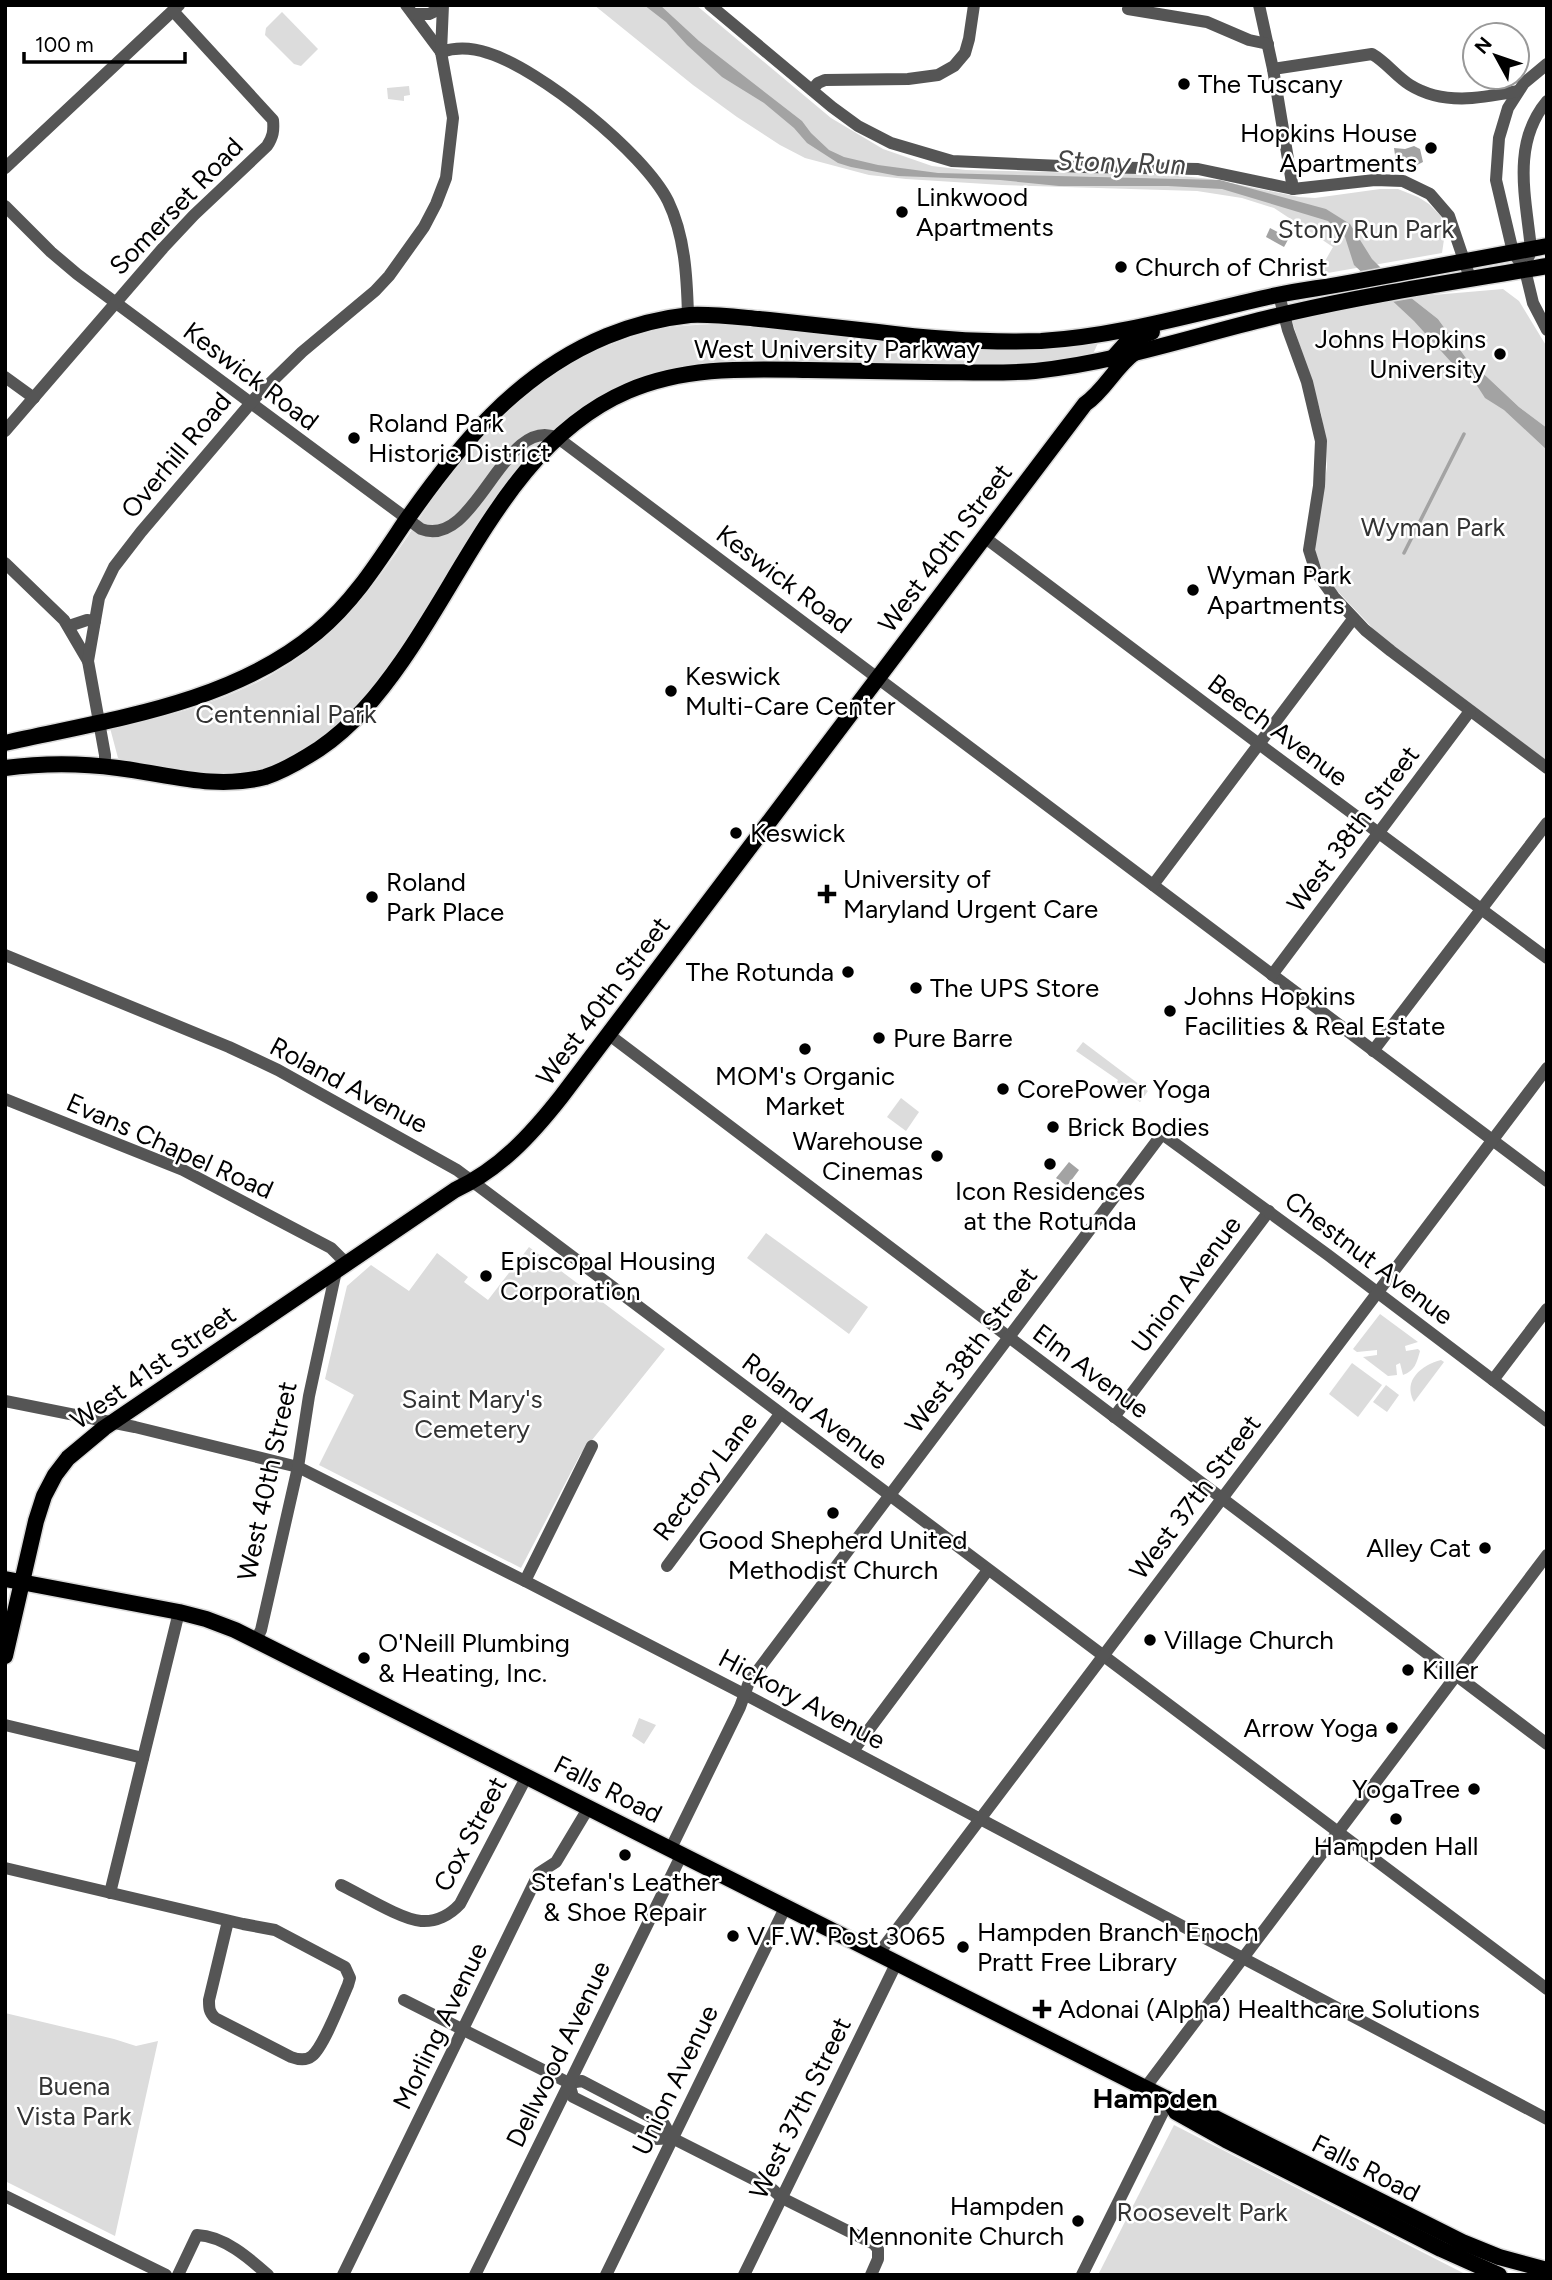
<svg xmlns="http://www.w3.org/2000/svg" width="1552" height="2280" viewBox="0 0 1552 2280" font-family="Figtree,sans-serif">
<style>
.green{fill:#dcdcdc}
.water{fill:#a3a3a3}
.lines{fill:none;stroke-linecap:round;stroke-linejoin:round}
.stream{stroke:#a3a3a3;stroke-width:3.5}
.major-casing{stroke:#dbdbdb;stroke-width:19}
.minor{stroke:#555;stroke-width:12}
.major{stroke:#000;stroke-width:16}
.poi-dot{fill:#000;stroke:#fff;stroke-width:2.5}
.labels{text-anchor:middle;stroke-width:5;stroke-linejoin:round;paint-order:stroke}
.poi-label{font-size:26px;fill:#000;stroke:#fff;text-anchor:start}
.street-label{font-size:26px;fill:#000;stroke:#fff}
.park-label{font-size:26px;fill:#333;stroke:#fff}
.water-label{font-size:28px;font-style:italic;fill:#444;stroke:#fff}
.neighbourhood-label{font-size:28px;font-weight:bold;fill:#000;stroke:#fff}
</style>
<rect width="100%" height="100%" fill="#fff"/>
<g class="green">
<path d="M594,5H696L831,118L883,149L932,166L966,170L1171,175L1211,179L1299,197L1315,198L1380,189H1398L1418,197L1429,204L1440,215L1446,226L1442,253L1322,274L1321,268L1333,247L1274,208L1242,198L1197,191L1002,185L906,179L869,175L805,158L780,145L737,117L693,85Z"/>
<path d="M282,12L318,49L301,66L294,64L265,35L266,28Z"/>
<path d="M409,86L410,95L404,96V101L388,99L387,88Z"/>
<path d="M1503,289L1519,301L1547,347V428L1519,407L1486,376L1471,365L1438,319L1410,297Z"/>
<path d="M1398,299L1547,435V761L1381,637L1326,579L1314,550L1327,467L1326,445L1321,413L1292,321L1335,309Z"/>
<path d="M720,324L935,345L1096,341L1098,343L1093,354L1050,365L697,367L576,415L421,626L351,716L314,748L266,773L217,778L126,765L118,758L110,728C185,714 253,694 314,646C368,603 407,536 445,480C495,406 570,351 656,330C677,325 699,325 720,324Z"/>
<path d="M1083,1042L1148,1091L1140,1102L1125,1091L1126,1089L1117,1082L1118,1080L1076,1051Z"/>
<path d="M901,1098L919,1112L906,1131L887,1117Z"/>
<path d="M766,1233L868,1307L849,1334L747,1258Z"/>
<path d="M529,1247L665,1349L580,1455L521,1568L319,1465L354,1395L325,1379L347,1286L371,1265L409,1291L437,1253L468,1277L464,1282L488,1300Z"/>
<path d="M1380,1314L1418,1342L1405,1346L1406,1351L1418,1349L1420,1351C1417,1362 1415,1371 1403,1375L1400,1363L1396,1365L1397,1375L1388,1376L1363,1357L1377,1355V1350L1357,1352L1353,1349Z"/>
<path d="M1441,1360L1444,1362L1414,1402C1402,1380 1422,1365 1441,1360Z"/>
<path d="M1352,1363L1382,1385L1358,1417L1329,1394Z"/>
<path d="M1386,1385L1399,1395L1387,1412L1373,1402Z"/>
<path d="M639,1718L656,1725L644,1744L632,1736Z"/>
<path d="M5,2013L114,2039L136,2046L158,2041L115,2236L5,2181Z"/>
<path d="M1174,2125L1467,2275H1098Z"/>
</g>
<g class="water">
<path d="M644,5H660L699,41L802,121L811,133L829,150L844,157L878,165L938,173L1220,180L1326,209L1350,224L1372,259L1410,297L1438,319L1471,365L1486,376L1519,407L1547,428V450L1504,410L1485,398L1476,384L1451,362L1414,321L1354,265L1345,237L1328,221L1222,189L1168,186H1059L1000,180L898,176L851,167L838,163L807,143L794,128L764,103L722,77L687,45L666,22Z"/>
<path d="M1414,146L1420,149L1423,162L1417,165L1411,157L1396,162L1394,148L1405,149Z"/>
<path d="M1270,228L1289,238L1284,247L1266,237Z"/>
<path d="M1069,1162L1079,1170L1067,1186L1056,1178Z"/>
</g>
<g class="lines">
<path class="stream" d="M1404,553L1464,434"/>
<defs>
<g id="major">
<path d="M1111,360L1128,341L1152,332"/>
<path d="M5,743C111,719 231,704 317,632C353,602 377,564 403,525C457,447 517,373 607,336C634,325 662,318 690,315C713,314 737,317 759,319C799,323 839,328 878,332C932,339 987,343 1041,341C1121,336 1199,312 1277,295C1302,290 1327,287 1353,282C1417,270 1482,258 1547,246"/>
<path d="M5,768C42,763 81,763 118,768C168,774 214,790 265,777C284,771 302,760 319,749C353,726 379,694 402,661C468,567 516,439 628,391C686,366 746,369 808,370C849,371 889,371 930,372C965,372 1000,374 1035,371C1122,362 1205,332 1289,313C1375,293 1461,281 1547,266"/>
<path d="M5,1579L179,1612L206,1619L235,1630L1169,2100L1187,2105L1209,2115L1462,2242L1499,2257L1547,2270"/>
<path d="M5,1656L36,1521L44,1496L55,1475L68,1458L104,1428L455,1190C500,1169 531,1135 561,1097L1085,404C1105,390 1115,367 1134,353"/>
<path d="M1169,2100L1176,2112L1226,2140L1441,2249L1499,2275"/>
</g>
</defs>
<use href="#major" class="major-casing"/>
<g class="minor">
<path d="M406,5L441,52"/>
<path d="M710,5L832,107L858,126L891,143L952,161L1084,167L1198,169L1293,189L1375,180L1403,181L1430,194L1449,216L1470,278"/>
<path d="M1259,5L1273,69L1293,189"/>
<path d="M1128,9L1207,22L1249,40L1268,44"/>
<path d="M414,14H429L442,8"/>
<path d="M441,52C456,47 473,48 488,53C540,69 643,152 668,201C685,236 687,277 688,316"/>
<path d="M1547,64L1524,83L1508,108L1499,138L1496,180L1513,252L1525,270L1533,303L1547,330"/>
<path d="M1273,69L1372,54C1386,62 1396,76 1410,85C1444,106 1482,98 1518,91"/>
<path d="M812,90L818,83L825,80L908,79L938,75L954,66L965,53L969,39L974,5"/>
<path d="M5,168L179,5"/>
<path d="M5,206L51,252L77,274L421,529C477,550 503,413 558,438L1547,1181"/>
<path d="M1529,256L1531,249C1526,198 1511,144 1547,101"/>
<path d="M1279,295L1288,330L1307,382L1321,441L1319,486L1309,550L1316,572L1334,597L1365,630L1391,651L1547,768"/>
<path d="M5,377L34,398"/>
<path d="M5,431L163,248L194,215L267,146C273,137 274,131 273,120L173,11"/>
<path d="M984,537L1259,744L1547,958"/>
<path d="M5,563L64,620L88,661"/>
<path d="M69,626L87,620L95,621"/>
<path d="M105,767V755L88,661L99,598L114,567L141,532L256,397L302,352L375,291L389,276L424,227L436,204L446,178L453,118L441,52L443,5"/>
<path d="M1153,885L1353,619"/>
<path d="M5,955L229,1047L278,1070L457,1170L1547,1989"/>
<path d="M1272,975L1470,711"/>
<path d="M608,1034L1547,1744"/>
<path d="M1373,1051L1547,823"/>
<path d="M5,1099L183,1170L331,1248L347,1264"/>
<path d="M1493,1380L1547,1309"/>
<path d="M5,1401L135,1427L298,1467L525,1581L744,1694L1547,2119"/>
<path d="M1114,1417L1269,1211"/>
<path d="M667,1566L780,1414"/>
<path d="M525,1581L592,1446"/>
<path d="M256,1640L261,1630L298,1467L309,1396L336,1271"/>
<path d="M5,1725L143,1758"/>
<path d="M853,1751L988,1570"/>
<path d="M671,1848L740,1707L749,1682L1162,1134L1328,1255L1547,1421"/>
<path d="M5,1868L243,1924L275,1930L345,1967L350,1978L348,1985C341,2001 324,2046 312,2056C306,2061 299,2060 291,2057L215,2018C209,2012 209,2008 209,2000L228,1921"/>
<path d="M341,1885C360,1894 402,1920 421,1921C436,1922 450,1915 460,1904L527,1776"/>
<path d="M110,1893L179,1612"/>
<path d="M879,1953L1547,1068"/>
<path d="M404,2000L569,2083L582,2081L664,2124L672,2138"/>
<path d="M569,2083L573,2097L657,2139L672,2138L771,2188L782,2198L874,2244L878,2249V2259L871,2275"/>
<path d="M1145,2088L1547,1555"/>
<path d="M5,2196L166,2275"/>
<path d="M178,2275L197,2235C224,2236 249,2258 268,2275"/>
<path d="M343,2275L539,1873L556,1862L589,1807"/>
<path d="M475,2275L682,1854"/>
<path d="M606,2275L786,1906"/>
<path d="M744,2275L897,1962"/>
<path d="M1082,2275L1169,2100"/>
</g>
<use href="#major" class="major"/>
</g>
<g class="poi-dot">
<circle cx="1184" cy="84" r="7"/>
<circle cx="1431" cy="148" r="7"/>
<circle cx="902" cy="212" r="7"/>
<circle cx="1121" cy="267" r="7"/>
<circle cx="1500" cy="354" r="7"/>
<circle cx="354" cy="438" r="7"/>
<circle cx="1193" cy="590" r="7"/>
<circle cx="671" cy="691" r="7"/>
<circle cx="736" cy="833" r="7"/>
<path d="M823.5 883.5h7v7h7v7h-7v7h-7v-7h-7v-7h7z"/>
<circle cx="372" cy="897" r="7"/>
<circle cx="848" cy="972" r="7"/>
<circle cx="916" cy="988" r="7"/>
<circle cx="1170" cy="1011" r="7"/>
<circle cx="879" cy="1038" r="7"/>
<circle cx="805" cy="1049" r="7"/>
<circle cx="1003" cy="1089" r="7"/>
<circle cx="1053" cy="1127" r="7"/>
<circle cx="937" cy="1156" r="7"/>
<circle cx="1050" cy="1164" r="7"/>
<circle cx="486" cy="1276" r="7"/>
<circle cx="833" cy="1513" r="7"/>
<circle cx="1485" cy="1548" r="7"/>
<circle cx="1150" cy="1640" r="7"/>
<circle cx="364" cy="1658" r="7"/>
<circle cx="1408" cy="1670" r="7"/>
<circle cx="1392" cy="1728" r="7"/>
<circle cx="1474" cy="1789" r="7"/>
<circle cx="1396" cy="1819" r="7"/>
<circle cx="625" cy="1855" r="7"/>
<circle cx="733" cy="1936" r="7"/>
<circle cx="963" cy="1947" r="7"/>
<path d="M1038.5 1998.5h7v7h7v7h-7v7h-7v-7h-7v-7h7z"/>
<circle cx="1078" cy="2221" r="7"/>
</g>
<g class="labels">
<g class="poi-label">
<text x="1198" y="93">The Tuscany</text>
<text x="1417" y="142" text-anchor="end">Hopkins House<tspan x="1417" dy="30">Apartments</tspan></text>
<text x="916" y="206">Linkwood<tspan x="916" dy="30">Apartments</tspan></text>
<text x="1135" y="276">Church of Christ</text>
<text x="1486" y="348" text-anchor="end">Johns Hopkins<tspan x="1486" dy="30">University</tspan></text>
<text x="368" y="432">Roland Park<tspan x="368" dy="30">Historic District</tspan></text>
<text x="1207" y="584">Wyman Park<tspan x="1207" dy="30">Apartments</tspan></text>
<text x="685" y="685">Keswick<tspan x="685" dy="30">Multi-Care Center</tspan></text>
<text x="750" y="842">Keswick</text>
<text x="843" y="888">University of<tspan x="843" dy="30">Maryland Urgent Care</tspan></text>
<text x="386" y="891">Roland<tspan x="386" dy="30">Park Place</tspan></text>
<text x="834" y="981" text-anchor="end">The Rotunda</text>
<text x="930" y="997">The UPS Store</text>
<text x="1184" y="1005">Johns Hopkins<tspan x="1184" dy="30">Facilities &amp; Real Estate</tspan></text>
<text x="893" y="1047">Pure Barre</text>
<text x="805" y="1085" text-anchor="middle">MOM's Organic<tspan x="805" dy="30">Market</tspan></text>
<text x="1017" y="1098">CorePower Yoga</text>
<text x="1067" y="1136">Brick Bodies</text>
<text x="923" y="1150" text-anchor="end">Warehouse<tspan x="923" dy="30">Cinemas</tspan></text>
<text x="1050" y="1200" text-anchor="middle">Icon Residences<tspan x="1050" dy="30">at the Rotunda</tspan></text>
<text x="500" y="1270">Episcopal Housing<tspan x="500" dy="30">Corporation</tspan></text>
<text x="833" y="1549" text-anchor="middle">Good Shepherd United<tspan x="833" dy="30">Methodist Church</tspan></text>
<text x="1471" y="1557" text-anchor="end">Alley Cat</text>
<text x="1164" y="1649">Village Church</text>
<text x="378" y="1652">O'Neill Plumbing<tspan x="378" dy="30">&amp; Heating, Inc.</tspan></text>
<text x="1422" y="1679">Killer</text>
<text x="1378" y="1737" text-anchor="end">Arrow Yoga</text>
<text x="1460" y="1798" text-anchor="end">YogaTree</text>
<text x="1396" y="1855" text-anchor="middle">Hampden Hall</text>
<text x="625" y="1891" text-anchor="middle">Stefan's Leather<tspan x="625" dy="30">&amp; Shoe Repair</tspan></text>
<text x="977" y="1941">Hampden Branch Enoch<tspan x="977" dy="30">Pratt Free Library</tspan></text>
<text x="747" y="1945">V.F.W. Post 3065</text>
<text x="1058" y="2018">Adonai (Alpha) Healthcare Solutions</text>
<text x="1064" y="2215" text-anchor="end">Hampden<tspan x="1064" dy="30">Mennonite Church</tspan></text>
</g>
<g class="street-label">
<text transform="translate(176 206) rotate(-46)" y="9">Somerset Road</text>
<text x="837" y="358">West University Parkway</text>
<text transform="translate(251 376) rotate(37)" y="9">Keswick Road</text>
<text transform="translate(176 455) rotate(-50)" y="9">Overhill Road</text>
<text transform="translate(945 548) rotate(-53)" y="9">West 40th Street</text>
<text transform="translate(784 579) rotate(37)" y="9">Keswick Road</text>
<text transform="translate(1278 730) rotate(37)" y="9">Beech Avenue</text>
<text transform="translate(1353 829) rotate(-53)" y="9">West 38th Street</text>
<text transform="translate(603 1001) rotate(-53)" y="9">West 40th Street</text>
<text transform="translate(349 1085) rotate(28)" y="9">Roland Avenue</text>
<text transform="translate(170 1146) rotate(24)" y="9">Evans Chapel Road</text>
<text transform="translate(1369 1258) rotate(37)" y="9">Chestnut Avenue</text>
<text transform="translate(1186 1284) rotate(-53)" y="9">Union Avenue</text>
<text transform="translate(971 1350) rotate(-53)" y="9">West 38th Street</text>
<text transform="translate(153 1367) rotate(-35)" y="9">West 41st Street</text>
<text transform="translate(1091 1371) rotate(37)" y="9">Elm Avenue</text>
<text transform="translate(815 1411) rotate(37)" y="9">Roland Avenue</text>
<text transform="translate(705 1476) rotate(-53)" y="9">Rectory Lane</text>
<text transform="translate(267 1481) rotate(-78)" y="9">West 40th Street</text>
<text transform="translate(1195 1497) rotate(-53)" y="9">West 37th Street</text>
<text transform="translate(802 1699) rotate(28)" y="9">Hickory Avenue</text>
<text transform="translate(608 1789) rotate(27)" y="9">Falls Road</text>
<text transform="translate(470 1834) rotate(-62)" y="9">Cox Street</text>
<text transform="translate(440 2026) rotate(-64)" y="9">Morling Avenue</text>
<text transform="translate(558 2054) rotate(-64)" y="9">Dellwood Avenue</text>
<text transform="translate(675 2080) rotate(-64)" y="9">Union Avenue</text>
<text transform="translate(800 2108) rotate(-64)" y="9">West 37th Street</text>
<text transform="translate(1366 2168) rotate(27)" y="9">Falls Road</text>
</g>
<g class="park-label">
<text x="1366" y="238">Stony Run Park</text>
<text x="1433" y="536">Wyman Park</text>
<text x="286" y="723">Centennial Park</text>
<text x="472" y="1408">Saint Mary's<tspan x="472" dy="30">Cemetery</tspan></text>
<text x="74" y="2095">Buena<tspan x="74" dy="30">Vista Park</tspan></text>
<text x="1202" y="2221">Roosevelt Park</text>
</g>
<g class="water-label">
<text transform="translate(1121 162) rotate(2)" y="10">Stony Run</text>
</g>
<g class="neighbourhood-label">
<text x="1155" y="2108">Hampden</text>
</g>
</g>
<rect width="1552" height="2280" fill="none" stroke="#000000" stroke-width="14"/>
<g transform="translate(1496 56) rotate(310)"><circle r="33" fill="#ffffff" stroke="#999999" stroke-width="2"/>
<path d="M0-5L12 26L0 18L-12 26Z" fill="#000000"/>
<text y="-10" font-size="19" font-weight="bold" text-anchor="middle" fill="#000000">N</text>
</g>
<path d="M24 52v10h161v-10" fill="none" stroke="#000000" stroke-width="3.5"/>
<text x="35" y="52" font-size="21" fill="#000000" stroke="#ffffff" stroke-width="5" paint-order="stroke">100 m</text>
</svg>
